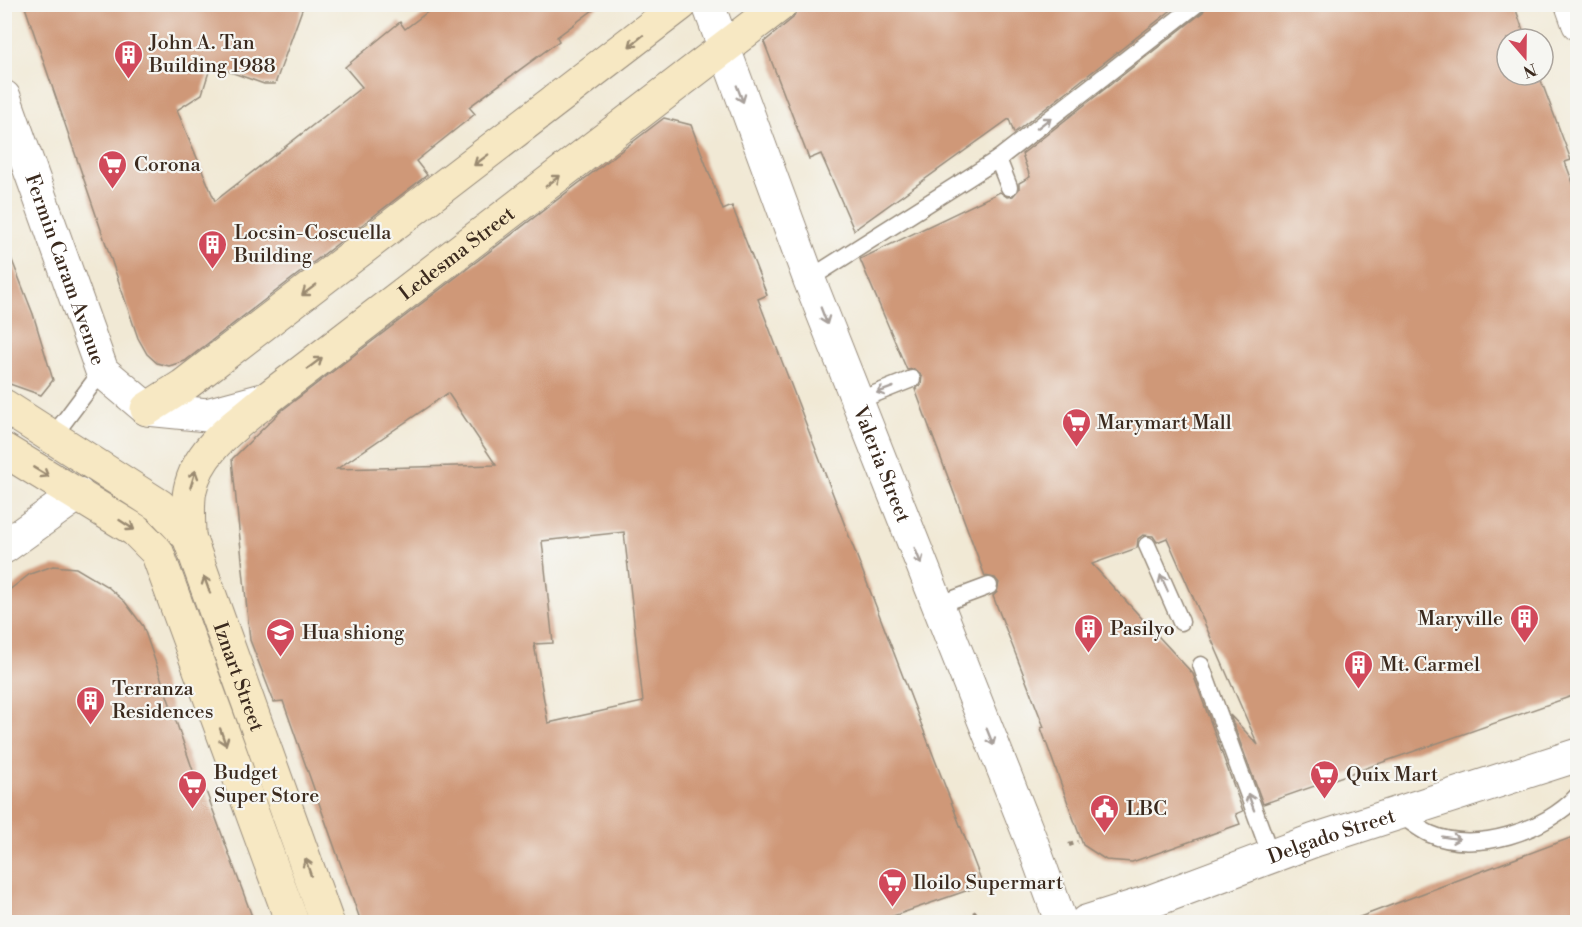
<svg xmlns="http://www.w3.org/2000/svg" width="1582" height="927" viewBox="0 0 1582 927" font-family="'Libre Bodoni',serif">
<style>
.building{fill:#cf9878;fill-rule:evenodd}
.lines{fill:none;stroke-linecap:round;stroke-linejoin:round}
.service-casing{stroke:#968a7a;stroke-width:19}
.minor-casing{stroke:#968a7a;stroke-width:34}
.tertiary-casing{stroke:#968a7a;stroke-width:35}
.secondary-casing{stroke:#968a7a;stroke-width:35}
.path{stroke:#968a7a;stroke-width:4;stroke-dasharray:4.5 4.5;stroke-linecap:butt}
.service{stroke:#fff;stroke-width:16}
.minor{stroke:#fff;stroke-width:32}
.tertiary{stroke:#fff;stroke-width:33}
.secondary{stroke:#f7e8c3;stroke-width:33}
.oneway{stroke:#998970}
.oneway2{stroke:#a79f9a}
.labels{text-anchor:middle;stroke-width:4.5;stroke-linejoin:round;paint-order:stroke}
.poi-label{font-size:20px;fill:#3b2a1e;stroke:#f6f6f2;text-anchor:start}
.street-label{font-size:20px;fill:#3b2a1e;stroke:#f6f6f2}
</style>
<rect width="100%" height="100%" fill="#f6f6f2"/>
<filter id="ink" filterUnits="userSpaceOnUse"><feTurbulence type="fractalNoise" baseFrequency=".0167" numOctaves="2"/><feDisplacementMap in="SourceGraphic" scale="12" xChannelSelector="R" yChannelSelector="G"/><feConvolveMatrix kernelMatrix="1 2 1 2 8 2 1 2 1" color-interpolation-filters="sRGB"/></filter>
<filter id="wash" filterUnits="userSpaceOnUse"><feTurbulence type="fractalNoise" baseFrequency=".008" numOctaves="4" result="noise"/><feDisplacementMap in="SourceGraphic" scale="24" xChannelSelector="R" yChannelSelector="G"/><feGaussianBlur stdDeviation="1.35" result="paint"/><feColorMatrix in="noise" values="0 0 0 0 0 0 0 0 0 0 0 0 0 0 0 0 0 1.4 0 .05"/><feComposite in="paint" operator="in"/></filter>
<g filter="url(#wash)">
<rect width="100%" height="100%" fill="#f1e9d5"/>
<g id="blocks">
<g class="building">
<path d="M24,4H304L275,84H264L211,65L202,94L177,110L215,201L362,87L345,67L400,22L405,29L438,4H601L557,37L559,41L469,107L475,114L416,161L427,175L185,361L169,366L157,363L147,354L138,338Z"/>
<path d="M799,4H1179L1014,133L1009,119L854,230L821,154L809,159L764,42L793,18Z"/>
<path d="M1207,4H1514L1526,39H1507V75H1539L1571,160L1565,162L1578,196V694L1263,804L1230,715L1258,745L1167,538L1157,542L1153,536L1143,535L1138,539L1137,548L1092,564L1193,674L1243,811L1236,814L1240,824L1132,862L1106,860L1083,845L1041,728L1044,727L993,596L997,592L999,583L995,578L985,576L915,389L921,385L922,376L914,369L907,370L860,259L1000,192L1007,197L1013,196L1019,189V183L1030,177L1022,154L1203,12Z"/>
<path d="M664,118L691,125L723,210L732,206L767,295L758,299L983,885L876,922H361L283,701L274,702L250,640L232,459L281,411ZM448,393L496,465L337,469ZM624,532L643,702L548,723L534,644L553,643L542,541Z"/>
<path d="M6,245L33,314L53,380L41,395L4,382Z"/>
<path d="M53,566L76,568L108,587L125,602L143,626L198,785L203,783L254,922H4V594L30,574Z"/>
<path d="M1578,835V922H1353L1352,920Z"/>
</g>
</g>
</g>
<g filter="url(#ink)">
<use href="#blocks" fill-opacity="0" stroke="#968a7a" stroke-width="1.5"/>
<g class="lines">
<defs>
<g id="service">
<path d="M998,159L1009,187"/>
<path d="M809,279L998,159L1197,4"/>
<path d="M857,401L912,379"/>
<path d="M54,435L102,371"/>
<path d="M1147,545L1181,622"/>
<path d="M938,605L989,586"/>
<path d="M1201,665L1271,856"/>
<path d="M1399,814C1409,820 1419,829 1430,834C1475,854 1546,831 1578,795"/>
</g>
<g id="minor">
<path id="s1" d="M708,4L809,279L1033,845L1061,922"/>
<path d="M1571,4L1578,24"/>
</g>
<g id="tertiary">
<path id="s2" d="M4,97L102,371L147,409L207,415L267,399"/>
<path d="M4,547L78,494"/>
<path id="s3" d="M1086,922L1152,901L1315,840L1578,755"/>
</g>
<g id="secondary">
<path id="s4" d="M4,406L160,506L189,537L327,922"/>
<path d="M147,409L183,386L681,4"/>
<path d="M4,450L135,530L157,552L292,922"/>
<path id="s5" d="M189,537C189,522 187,505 190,490C198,448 238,424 268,398L781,4"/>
</g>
</defs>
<use href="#service" class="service-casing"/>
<use href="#minor" class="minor-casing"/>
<use href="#tertiary" class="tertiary-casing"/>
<use href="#secondary" class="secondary-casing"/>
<g class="path">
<path d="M1069,845L1078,842"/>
<path d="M974,911L980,922"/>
</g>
<use href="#service" class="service"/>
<use href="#minor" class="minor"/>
<use href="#tertiary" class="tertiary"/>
<use href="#secondary" class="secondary"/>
</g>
<defs><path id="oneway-shaft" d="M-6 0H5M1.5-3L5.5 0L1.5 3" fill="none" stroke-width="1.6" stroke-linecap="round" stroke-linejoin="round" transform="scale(1.5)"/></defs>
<g class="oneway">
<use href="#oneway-shaft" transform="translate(636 41) rotate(141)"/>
<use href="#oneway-shaft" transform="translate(481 160) rotate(143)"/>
<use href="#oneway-shaft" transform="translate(553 181) rotate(-37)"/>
<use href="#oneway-shaft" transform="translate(309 290) rotate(143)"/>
<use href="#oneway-shaft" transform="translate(315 363) rotate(-37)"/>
<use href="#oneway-shaft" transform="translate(41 472) rotate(31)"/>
<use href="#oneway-shaft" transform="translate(193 479) rotate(-73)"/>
<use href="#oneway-shaft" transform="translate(127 525) rotate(33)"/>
<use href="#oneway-shaft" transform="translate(207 585) rotate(-110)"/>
<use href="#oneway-shaft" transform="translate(223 737) rotate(71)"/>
<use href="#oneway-shaft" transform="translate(308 867) rotate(-109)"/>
</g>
<g class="oneway2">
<use href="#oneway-shaft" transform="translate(740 94) rotate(69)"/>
<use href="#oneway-shaft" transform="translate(1044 123) rotate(-38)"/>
<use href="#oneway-shaft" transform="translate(824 316) rotate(69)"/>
<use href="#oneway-shaft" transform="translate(885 390) rotate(160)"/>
<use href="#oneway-shaft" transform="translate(918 556) rotate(68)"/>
<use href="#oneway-shaft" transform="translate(1164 583) rotate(-114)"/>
<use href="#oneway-shaft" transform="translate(990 737) rotate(68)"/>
<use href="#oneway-shaft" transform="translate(1251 802) rotate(-110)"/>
<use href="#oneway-shaft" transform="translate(1451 838) rotate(9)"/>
</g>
</g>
<defs>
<symbol id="building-pin" viewBox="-11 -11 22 30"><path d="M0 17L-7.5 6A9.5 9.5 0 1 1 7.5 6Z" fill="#d1495b" stroke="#f6f6f2"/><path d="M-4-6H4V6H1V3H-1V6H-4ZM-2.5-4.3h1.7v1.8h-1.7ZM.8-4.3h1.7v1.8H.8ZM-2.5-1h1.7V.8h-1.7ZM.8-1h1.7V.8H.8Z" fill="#fff"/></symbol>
<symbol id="supermarket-pin" viewBox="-11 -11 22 30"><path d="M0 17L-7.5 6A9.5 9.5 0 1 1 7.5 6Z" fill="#d1495b" stroke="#f6f6f2"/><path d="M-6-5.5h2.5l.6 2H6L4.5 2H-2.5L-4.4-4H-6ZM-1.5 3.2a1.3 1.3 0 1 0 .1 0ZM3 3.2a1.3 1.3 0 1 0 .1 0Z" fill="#fff"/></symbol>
<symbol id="school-pin" viewBox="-11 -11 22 30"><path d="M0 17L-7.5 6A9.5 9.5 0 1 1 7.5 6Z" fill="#d1495b" stroke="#f6f6f2"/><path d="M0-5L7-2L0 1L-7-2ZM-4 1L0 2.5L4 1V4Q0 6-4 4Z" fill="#fff"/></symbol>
<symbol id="civic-pin" viewBox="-11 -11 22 30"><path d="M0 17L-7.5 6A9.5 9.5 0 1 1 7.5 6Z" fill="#d1495b" stroke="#f6f6f2"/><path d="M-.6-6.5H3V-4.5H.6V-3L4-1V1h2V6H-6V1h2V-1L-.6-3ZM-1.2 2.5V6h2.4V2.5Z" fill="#fff"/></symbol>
</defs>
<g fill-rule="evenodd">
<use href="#building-pin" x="112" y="38" width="33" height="45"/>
<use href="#supermarket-pin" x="96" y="148" width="33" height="45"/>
<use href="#building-pin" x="196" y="228" width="33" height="45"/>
<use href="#supermarket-pin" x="1060" y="406" width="33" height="45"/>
<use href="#building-pin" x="1508" y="602" width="33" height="45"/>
<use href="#building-pin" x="1072" y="612" width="33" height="45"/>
<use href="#school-pin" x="264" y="616" width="33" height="45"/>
<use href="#building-pin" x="1342" y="648" width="33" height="45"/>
<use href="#building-pin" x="74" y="684" width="33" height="45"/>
<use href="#supermarket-pin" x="1308" y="758" width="33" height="45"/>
<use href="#supermarket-pin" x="176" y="768" width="33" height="45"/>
<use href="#civic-pin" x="1088" y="792" width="33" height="45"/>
<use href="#supermarket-pin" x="876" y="866" width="33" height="45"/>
</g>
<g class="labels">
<g class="poi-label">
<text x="149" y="49">John A. Tan<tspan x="149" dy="23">Building 1988</tspan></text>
<text x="134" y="171">Corona</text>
<text x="234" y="239">Locsin-Coscuella<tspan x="234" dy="23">Building</tspan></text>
<text x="1097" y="429">Marymart Mall</text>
<text x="1503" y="625" text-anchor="end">Maryville</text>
<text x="1110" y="635">Pasilyo</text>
<text x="302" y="639">Hua shiong</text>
<text x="1380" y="671">Mt. Carmel</text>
<text x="112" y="695">Terranza<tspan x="112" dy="23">Residences</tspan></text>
<text x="214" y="779">Budget<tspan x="214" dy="23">Super Store</tspan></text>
<text x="1346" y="781">Quix Mart</text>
<text x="1126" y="815">LBC</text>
<text x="913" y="889">Iloilo Supermart</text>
</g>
<g class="street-label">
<text dy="7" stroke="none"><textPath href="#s5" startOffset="408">Ledesma Street</textPath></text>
<text dy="7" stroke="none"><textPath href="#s2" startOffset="183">Fermin Caram Avenue</textPath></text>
<text dy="7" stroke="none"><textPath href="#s1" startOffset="492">Valeria Street</textPath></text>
<text dy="7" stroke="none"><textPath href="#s4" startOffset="376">Iznart Street</textPath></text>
<text dy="7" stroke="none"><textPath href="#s3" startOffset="260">Delgado Street</textPath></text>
</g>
</g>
<rect width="1582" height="927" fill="none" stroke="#f6f6f2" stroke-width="24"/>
<g transform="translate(1525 57) rotate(160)"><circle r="28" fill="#f6f6f2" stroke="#aba49d" stroke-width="1.5"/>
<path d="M0-4.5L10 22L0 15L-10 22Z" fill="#d1495b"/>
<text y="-9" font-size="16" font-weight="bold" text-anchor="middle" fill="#3b2a1e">N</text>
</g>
</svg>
